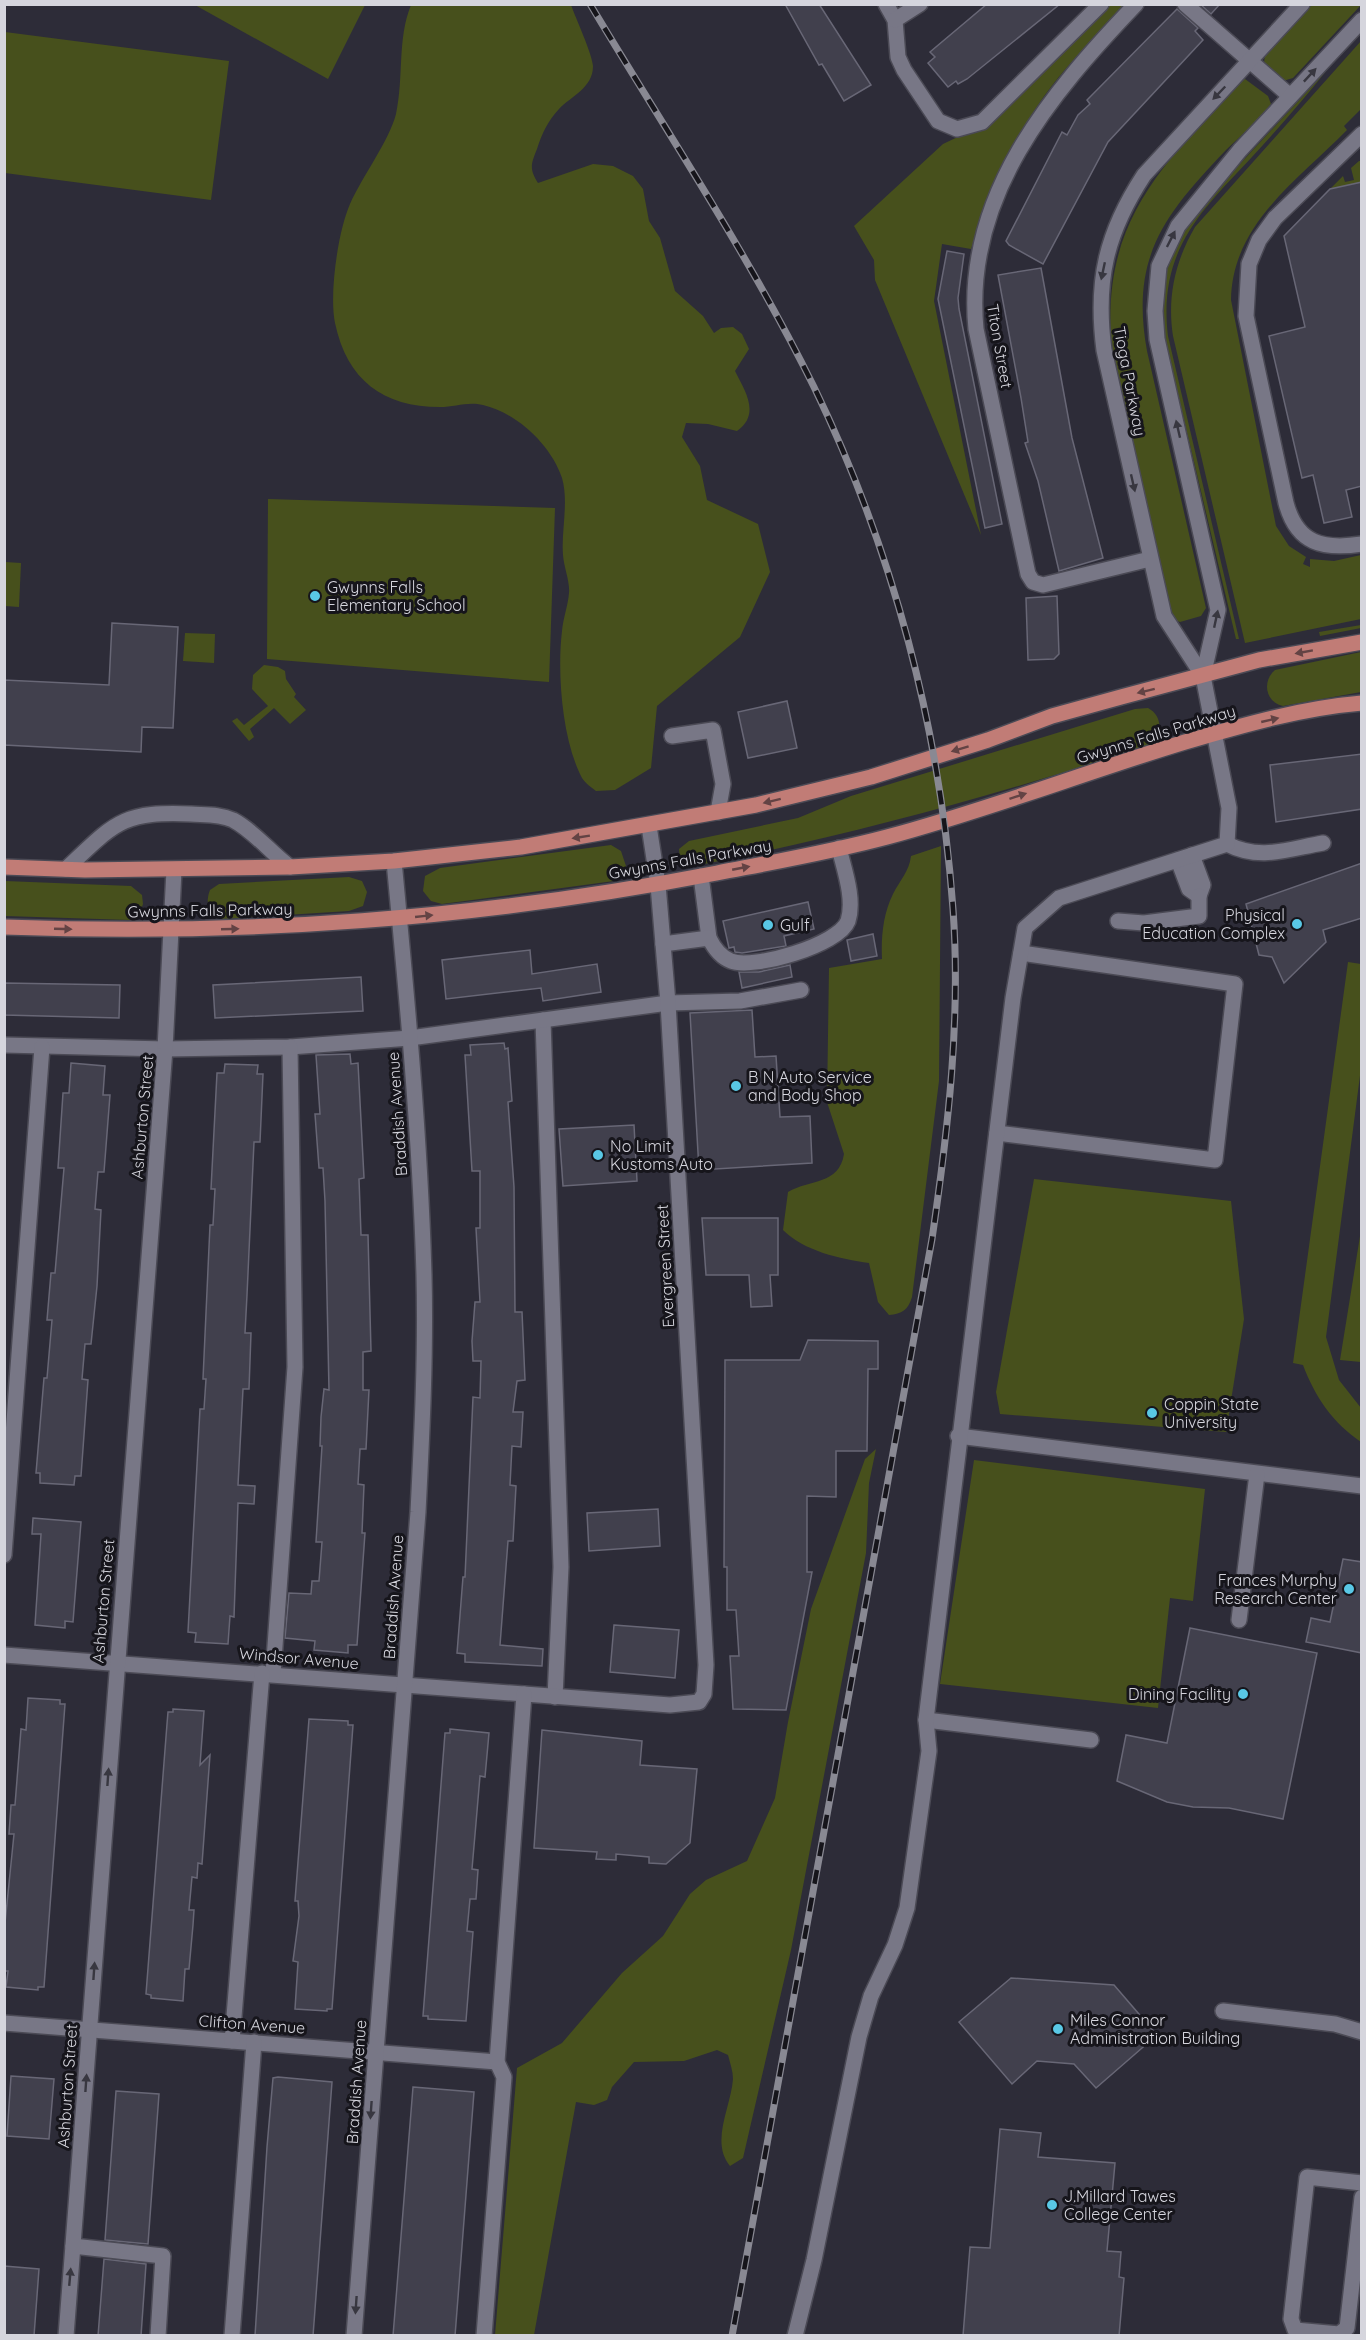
<svg xmlns="http://www.w3.org/2000/svg" width="1366" height="2340" viewBox="0 0 1366 2340" font-family="Quicksand,sans-serif">
<style>
.green{fill:#47501c}
.building{fill:#41404d;stroke:#686776;stroke-width:1.5}
.lines{fill:none;stroke-linecap:round;stroke-linejoin:round}
.minor-casing{stroke:#4b4a55;stroke-width:18}
.major-casing{stroke:#4b4a55;stroke-width:18}
.minor{stroke:#787786;stroke-width:15}
.major{stroke:#c17c76;stroke-width:15}
.rail-casing{stroke:#898993;stroke-width:7}
.rail{stroke:#16151b;stroke-width:4.5;stroke-dasharray:14;stroke-linecap:butt}
.oneway{fill:#383740}
.oneway2{fill:#634344}
.poi-dot{fill:#59c8e5;stroke:#16151b;stroke-width:2}
.labels{text-anchor:middle;stroke-width:6;stroke-linejoin:round;paint-order:stroke}
.street-label{font-size:16px;fill:#d5d5dd;stroke:#16151b}
.poi-label{font-size:16px;fill:#d5d5dd;stroke:#16151b;text-anchor:start}
</style>
<rect width="100%" height="100%" fill="#2d2c38"/>
<g class="green">
<path d="M195,5H365L328,79Z"/>
<path d="M411,5H571C576,19 592,53 593,66C593,88 571,96 559,109C548,121 542,133 537,149C531,164 529,169 538,183L593,164L613,166L633,176L643,189L649,221L660,238L675,291L703,316L714,333L721,328L733,327L742,334L749,349L735,371C745,391 761,414 737,431L708,424L686,423L682,437L700,466L707,500L758,524L770,572L740,637L657,706L651,768L615,790L596,791C591,787 585,783 582,778C562,740 557,673 562,631C563,618 568,606 569,593C570,581 564,568 563,555C561,531 569,502 562,478C551,445 517,413 483,405C468,401 455,407 440,407C383,407 347,380 335,323C329,294 338,231 350,204C362,177 389,141 396,114C404,77 397,39 411,5Z"/>
<path d="M1109,5H1127C1104,29 1079,52 1058,78C1018,127 991,189 971,249L942,244L934,301L981,535L875,280L874,260L854,226L943,144L991,121L1010,106Z"/>
<path d="M1312,5H1361L1293,78L1283,81L1264,63L1265,54Z"/>
<path d="M5,32L229,61L211,200L5,173Z"/>
<path d="M1361,41V109L1344,126L1347,130C1298,180 1232,224 1231,300L1276,526L1289,546L1306,557L1303,564L1310,567V559L1334,561L1361,555V619L1245,643L1173,336C1167,298 1175,261 1195,227Z"/>
<path d="M1327,70C1303,100 1278,129 1252,157C1199,213 1158,252 1168,336L1239,639H1236L1163,331L1164,278L1177,239L1199,208Z"/>
<path d="M1245,79L1268,96L1271,104C1259,121 1241,135 1226,150C1164,215 1130,257 1147,351L1206,608L1201,616L1180,622L1172,619L1113,363C1097,226 1154,175 1240,81Z"/>
<path d="M1359,161H1361V182L1330,189L1343,176L1345,182L1354,180L1351,168Z"/>
<path d="M268,499L555,508L549,682L267,659Z"/>
<path d="M5,562L21,563L19,607L5,606Z"/>
<path d="M1361,625V628L1320,636L1319,632Z"/>
<path d="M185,633L215,634L214,663L183,661Z"/>
<path d="M1361,652V692L1283,706C1265,702 1262,681 1275,670Z"/>
<path d="M264,665L278,667L285,671L286,679L296,694L294,697L306,710L290,724L274,708L250,729L254,737L249,741L232,721L237,718L244,725L268,706L252,689L253,675Z"/>
<path d="M1148,708C1163,716 1163,735 1150,745C1000,794 849,836 694,866L680,859L679,849L689,841L798,818L851,796L1135,709Z"/>
<path d="M611,845L621,851L626,866L624,875L614,881L442,904L431,901L423,891L425,876L440,868Z"/>
<path d="M941,846L939,1081L912,1297C908,1310 902,1314 889,1315L878,1302L869,1263C840,1259 804,1251 783,1230L788,1192C810,1179 839,1185 844,1154L827,1102L829,968L882,959C881,937 883,914 893,894C900,880 909,872 911,856Z"/>
<path d="M349,877L362,881L367,892L363,906L349,911L222,919C208,916 205,902 210,890L219,884Z"/>
<path d="M5,881L131,886L142,895L143,904L138,918L130,920L5,916Z"/>
<path d="M1348,962L1361,964V1068L1326,1337L1339,1380L1361,1408V1442C1333,1423 1315,1397 1303,1365L1293,1363Z"/>
<path d="M1034,1179L1231,1201L1244,1319L1226,1432L1000,1414L996,1392Z"/>
<path d="M1361,1230V1362L1340,1360Z"/>
<path d="M876,1449L869,1483L866,1553L791,1950L743,2158L730,2166C710,2142 731,2107 733,2079C733,2071 730,2063 728,2055L717,2050L684,2061L634,2062L612,2087L607,2100L594,2105L576,2102L534,2335H495L517,2068L562,2043L622,1973L663,1936L690,1894L706,1880L747,1861L775,1798L788,1722L811,1609L865,1459Z"/>
<path d="M974,1460L1205,1489L1193,1601L1170,1598L1158,1708L940,1684Z"/>
</g>
<g class="building">
<path d="M785,4H819L871,85L844,101L822,64L819,65Z"/>
<path d="M987,4H1060L967,79L958,84L956,81L948,87L928,63L935,57L930,52Z"/>
<path d="M1200,4H1220L1211,14Z"/>
<path d="M1177,9L1198,28L1195,31L1203,40L1108,142L1043,264L1009,245L1006,241L1062,132L1067,135L1078,115L1090,104L1087,100Z"/>
<path d="M1362,182V486L1346,490L1352,517L1324,523L1313,475L1302,478L1269,336L1305,327L1284,236L1330,189Z"/>
<path d="M947,251L964,254L958,298L959,309L1002,524L985,528L938,299Z"/>
<path d="M1041,268L1072,438L1103,558L1059,571L1038,481L1025,443L1028,442L1021,398L998,275Z"/>
<path d="M1057,596L1059,654L1054,659L1028,660L1026,598Z"/>
<path d="M112,623L178,627L173,728L142,727L141,752L4,745V680L109,685Z"/>
<path d="M787,701L797,748L748,758L738,712Z"/>
<path d="M1362,754V809L1276,822L1270,765Z"/>
<path d="M1362,863V918L1323,930L1326,942L1284,983L1272,957L1259,955L1246,904Z"/>
<path d="M808,902L814,929L784,936L786,946L742,953L735,952L734,947L729,948L723,921Z"/>
<path d="M873,934L877,956L851,961L847,940Z"/>
<path d="M530,950L532,974L597,964L601,992L543,1001L541,988L446,999L442,960Z"/>
<path d="M790,965L792,977L742,988L739,972H759Z"/>
<path d="M361,977L363,1011L215,1018L213,985Z"/>
<path d="M4,983L120,985L119,1018L4,1015Z"/>
<path d="M752,1010L755,1057L776,1056L780,1117L810,1116L812,1163L699,1170L690,1013Z"/>
<path d="M504,1043L505,1049L508,1048L512,1101L508,1102L514,1187L515,1312H522L525,1380L517,1381L513,1412H523L521,1447L512,1446L510,1485L516,1486L513,1541H508L500,1645L543,1649L542,1666L465,1662V1654L457,1653L463,1577H465L473,1397L480,1398L481,1361H473L472,1341L475,1302H480L476,1228H480V1171H472L465,1055H471L470,1045Z"/>
<path d="M350,1054L351,1064L358,1063L364,1178L359,1179L361,1235H368L371,1351L363,1352V1390H369L366,1449H360L358,1484L364,1485L362,1533H365L357,1645H348V1653L314,1650L315,1641L285,1638L289,1593L311,1594L312,1581H319L322,1542H316L322,1446H320L321,1417L324,1389L329,1390L325,1201L323,1168H319L315,1114H320L316,1055Z"/>
<path d="M71,1063L105,1066L103,1095H110L104,1172H98L95,1209L101,1210L97,1286L91,1344H85L82,1379L88,1380L81,1476H75L74,1485L40,1483V1473H36L44,1378H47L52,1320H47L51,1273H55L64,1168H58L63,1093H69Z"/>
<path d="M225,1064L258,1065L257,1074H263L260,1142H254L247,1295L245,1333H251L249,1389H243L238,1485L255,1486L254,1504L238,1503L234,1617L230,1616L228,1644L195,1642L196,1633L188,1632L200,1409H204L206,1379H203L210,1225H213L215,1189H211L217,1073H224Z"/>
<path d="M634,1125L637,1181L563,1186L559,1129Z"/>
<path d="M702,1218H778V1275H770L772,1306L751,1307L749,1275H706Z"/>
<path d="M808,1340L878,1341V1369H868L867,1451H836V1497L807,1496V1572H812L786,1710L733,1709L730,1656H739L736,1610H727V1567H724L725,1360H800Z"/>
<path d="M658,1509L660,1546L589,1551L587,1513Z"/>
<path d="M33,1518L81,1522L73,1622L65,1621V1628L35,1625L41,1534H32Z"/>
<path d="M1343,1559L1362,1562V1653L1306,1642L1311,1618L1330,1622Z"/>
<path d="M614,1625L679,1630L675,1678L610,1672Z"/>
<path d="M1190,1628L1317,1653L1283,1819L1229,1808L1193,1807L1167,1802L1117,1781L1126,1735L1167,1743Z"/>
<path d="M28,1698L60,1700V1704H65L44,1987H38V1990L6,1987L8,1971H4V1933L14,1834H9L11,1805H15L21,1729L26,1730Z"/>
<path d="M173,1709L204,1711L200,1765L210,1755L202,1864L198,1863L197,1878L192,1877L189,1910H194L193,1925L189,1969H185L183,2001L151,1998V1995L146,1994L167,1724L168,1712H173Z"/>
<path d="M309,1719L348,1721V1725H353L332,2009H327V2011L295,2009L298,1962L293,1961L299,1916L298,1901H295Z"/>
<path d="M450,1729L489,1733L485,1777L480,1776L476,1823L472,1869L478,1870L476,1899H470L467,1931L473,1932L466,2021L428,2019V2016H423L445,1733H450Z"/>
<path d="M542,1730L642,1741L640,1765L697,1769L690,1843L666,1864L649,1863V1857L616,1854V1860L596,1859L597,1852L534,1848Z"/>
<path d="M1011,1978L1114,1985L1157,2035L1096,2088L1074,2064L1037,2061L1012,2084L959,2022Z"/>
<path d="M11,2076L54,2079L49,2139L7,2136Z"/>
<path d="M278,2077L332,2082L313,2336H255L267,2147L273,2078Z"/>
<path d="M413,2087L474,2092L455,2336H393Z"/>
<path d="M116,2091L159,2094L148,2244L105,2240Z"/>
<path d="M1000,2129L1041,2133L1038,2157L1115,2163L1107,2251L1121,2252L1119,2277L1124,2278L1119,2336H963L970,2247L990,2248Z"/>
<path d="M104,2259L146,2264L141,2336H98Z"/>
<path d="M4,2266L39,2269L34,2336H4Z"/>
</g>
<g class="lines">
<defs>
<g id="minor">
<path d="M886,4L895,20L898,57L904,70L938,121L957,129L982,122L1101,4"/>
<path d="M1136,4C1050,94 963,197 976,329L1028,574L1033,582L1043,585L1150,559"/>
<path d="M1185,4L1290,96"/>
<path d="M895,20L920,4"/>
<path d="M1362,134L1275,218L1259,240L1249,264L1246,316L1286,503C1297,544 1323,550 1362,544"/>
<path d="M1203,676L1218,610L1157,339L1155,311L1159,266L1178,226L1240,150L1362,20"/>
<path d="M672,736L713,730L723,784L718,812"/>
<path d="M1227,844C1260,861 1288,849 1323,843"/>
<path d="M1178,860L1189,889L1199,896L1203,885L1192,855"/>
<path d="M66,869C115,823 121,811 191,814C205,815 220,814 233,820C254,831 271,853 290,867"/>
<path d="M701,876L709,938"/>
<path d="M1118,921L1144,923L1199,916V896"/>
<path d="M663,944L709,938C714,948 720,957 731,961C753,970 839,945 848,921C855,899 844,869 839,848"/>
<path d="M543,1020L561,1567L555,1697"/>
<path d="M4,1045L165,1049L290,1047L410,1038L668,1003L740,1001L801,990"/>
<path d="M997,1133L1215,1160L1235,984L1021,953"/>
<path d="M958,1436L1362,1486"/>
<path d="M4,1555L42,1047"/>
<path d="M1239,1620L1257,1474"/>
<path d="M4,1655L670,1705L699,1702L704,1694L706,1665L668,1003L658,885L649,826"/>
<path d="M273,1674L295,1367L290,1047"/>
<path d="M926,1720L1091,1740"/>
<path d="M1223,2011L1335,2024L1362,2032"/>
<path d="M4,2023L497,2062"/>
<path d="M232,2041L262,1673"/>
<path d="M1362,2183L1307,2177L1291,2319L1295,2330L1339,2334L1347,2328L1362,2197"/>
<path d="M73,2246L163,2256L158,2336"/>
<path d="M66,2336L165,1049L174,870"/>
<path d="M232,2336L254,2042"/>
<path d="M354,2336L418,1512C422,1433 426,1354 424,1275C420,1136 407,998 394,861"/>
<path d="M484,2336L504,2077L497,2062L524,1694"/>
<path d="M795,2336L814,2260L859,2037L871,1996L895,1945L907,1908L929,1751L926,1720L1013,998L1025,928L1059,898L1227,844L1229,808L1203,676L1164,616L1104,350C1095,281 1106,233 1144,175L1302,4"/>
</g>
<g id="major">
<path d="M4,867L85,870L290,867L394,861L521,847L756,805L871,777L988,740L1052,716L1121,697L1259,660L1362,642"/>
<path d="M4,927C248,936 478,919 717,873C774,862 831,852 887,837C988,810 1086,772 1185,742C1243,725 1302,708 1362,703"/>
</g>
</defs>
<use href="#minor" class="minor-casing"/>
<use href="#major" class="major-casing"/>
<use href="#minor" class="minor"/>
<use href="#major" class="major"/>
<defs>
<path id="rail" d="M590,4C666,131 749,255 814,387C893,550 940,728 953,909C961,1019 948,1130 932,1239L732,2336"/>
</defs>
<use href="#rail" class="rail-casing"/>
<use href="#rail" class="rail"/>
</g>
<defs><path id="oneway-solid" d="M-6-.8H1V-3.2L6.5 0L1 3.2V.8H-6Z" transform="scale(1.5)"/></defs>
<g class="oneway">
<use href="#oneway-solid" transform="translate(1310 75) rotate(-47)"/>
<use href="#oneway-solid" transform="translate(1219 93) rotate(134)"/>
<use href="#oneway-solid" transform="translate(1171 239) rotate(-63)"/>
<use href="#oneway-solid" transform="translate(1103 271) rotate(102)"/>
<use href="#oneway-solid" transform="translate(1178 429) rotate(-103)"/>
<use href="#oneway-solid" transform="translate(1133 483) rotate(77)"/>
<use href="#oneway-solid" transform="translate(1216 619) rotate(-78)"/>
<use href="#oneway-solid" transform="translate(108 1777) rotate(-86)"/>
<use href="#oneway-solid" transform="translate(94 1971) rotate(-86)"/>
<use href="#oneway-solid" transform="translate(86 2083) rotate(-86)"/>
<use href="#oneway-solid" transform="translate(371 2110) rotate(94)"/>
<use href="#oneway-solid" transform="translate(70 2277) rotate(-85)"/>
<use href="#oneway-solid" transform="translate(356 2305) rotate(94)"/>
</g>
<g class="oneway2">
<use href="#oneway-solid" transform="translate(1304 652) rotate(170)"/>
<use href="#oneway-solid" transform="translate(1146 691) rotate(166)"/>
<use href="#oneway-solid" transform="translate(1270 720) rotate(-13)"/>
<use href="#oneway-solid" transform="translate(960 749) rotate(163)"/>
<use href="#oneway-solid" transform="translate(1018 796) rotate(-18)"/>
<use href="#oneway-solid" transform="translate(772 801) rotate(166)"/>
<use href="#oneway-solid" transform="translate(581 837) rotate(171)"/>
<use href="#oneway-solid" transform="translate(741 868) rotate(-11)"/>
<use href="#oneway-solid" transform="translate(424 916) rotate(-6)"/>
<use href="#oneway-solid" transform="translate(63 929) rotate(2)"/>
<use href="#oneway-solid" transform="translate(230 929) rotate(-2)"/>
</g>
<g class="poi-dot">
<circle cx="315" cy="596" r="6"/>
<circle cx="1297" cy="924" r="6"/>
<circle cx="768" cy="925" r="6"/>
<circle cx="736" cy="1086" r="6"/>
<circle cx="598" cy="1155" r="6"/>
<circle cx="1152" cy="1413" r="6"/>
<circle cx="1349" cy="1589" r="6"/>
<circle cx="1243" cy="1694" r="6"/>
<circle cx="1058" cy="2029" r="6"/>
<circle cx="1052" cy="2205" r="6"/>
</g>
<g class="labels">
<g class="street-label">
<text transform="translate(1000 346) rotate(80)" y="6">Titon Street</text>
<text transform="translate(1130 381) rotate(79)" y="6">Tioga Parkway</text>
<text transform="translate(1156 734) rotate(-17)" y="6">Gwynns Falls Parkway</text>
<text transform="translate(690 859) rotate(-10)" y="6">Gwynns Falls Parkway</text>
<text transform="translate(210 910) rotate(-1)" y="6">Gwynns Falls Parkway</text>
<text transform="translate(397 1114) rotate(-94)" y="6">Braddish Avenue</text>
<text transform="translate(142 1117) rotate(-85)" y="6">Ashburton Street</text>
<text transform="translate(665 1266) rotate(-93)" y="6">Evergreen Street</text>
<text transform="translate(393 1597) rotate(-86)" y="6">Braddish Avenue</text>
<text transform="translate(103 1601) rotate(-85)" y="6">Ashburton Street</text>
<text transform="translate(299 1658) rotate(5)" y="6">Windsor Avenue</text>
<text transform="translate(252 2024) rotate(4)" y="6">Clifton Avenue</text>
<text transform="translate(356 2082) rotate(-86)" y="6">Braddish Avenue</text>
<text transform="translate(67 2086) rotate(-86)" y="6">Ashburton Street</text>
</g>
<g class="poi-label">
<text x="327" y="593">Gwynns Falls<tspan x="327" dy="18">Elementary School</tspan></text>
<text x="1285" y="921" text-anchor="end">Physical<tspan x="1285" dy="18">Education Complex</tspan></text>
<text x="780" y="931">Gulf</text>
<text x="748" y="1083">B N Auto Service<tspan x="748" dy="18">and Body Shop</tspan></text>
<text x="610" y="1152">No Limit<tspan x="610" dy="18">Kustoms Auto</tspan></text>
<text x="1164" y="1410">Coppin State<tspan x="1164" dy="18">University</tspan></text>
<text x="1337" y="1586" text-anchor="end">Frances Murphy<tspan x="1337" dy="18">Research Center</tspan></text>
<text x="1231" y="1700" text-anchor="end">Dining Facility</text>
<text x="1070" y="2026">Miles Connor<tspan x="1070" dy="18">Administration Building</tspan></text>
<text x="1064" y="2202">J.Millard Tawes<tspan x="1064" dy="18">College Center</tspan></text>
</g>
</g>
<rect width="1366" height="2340" fill="none" stroke="#d5d5dd" stroke-width="12"/>
</svg>
